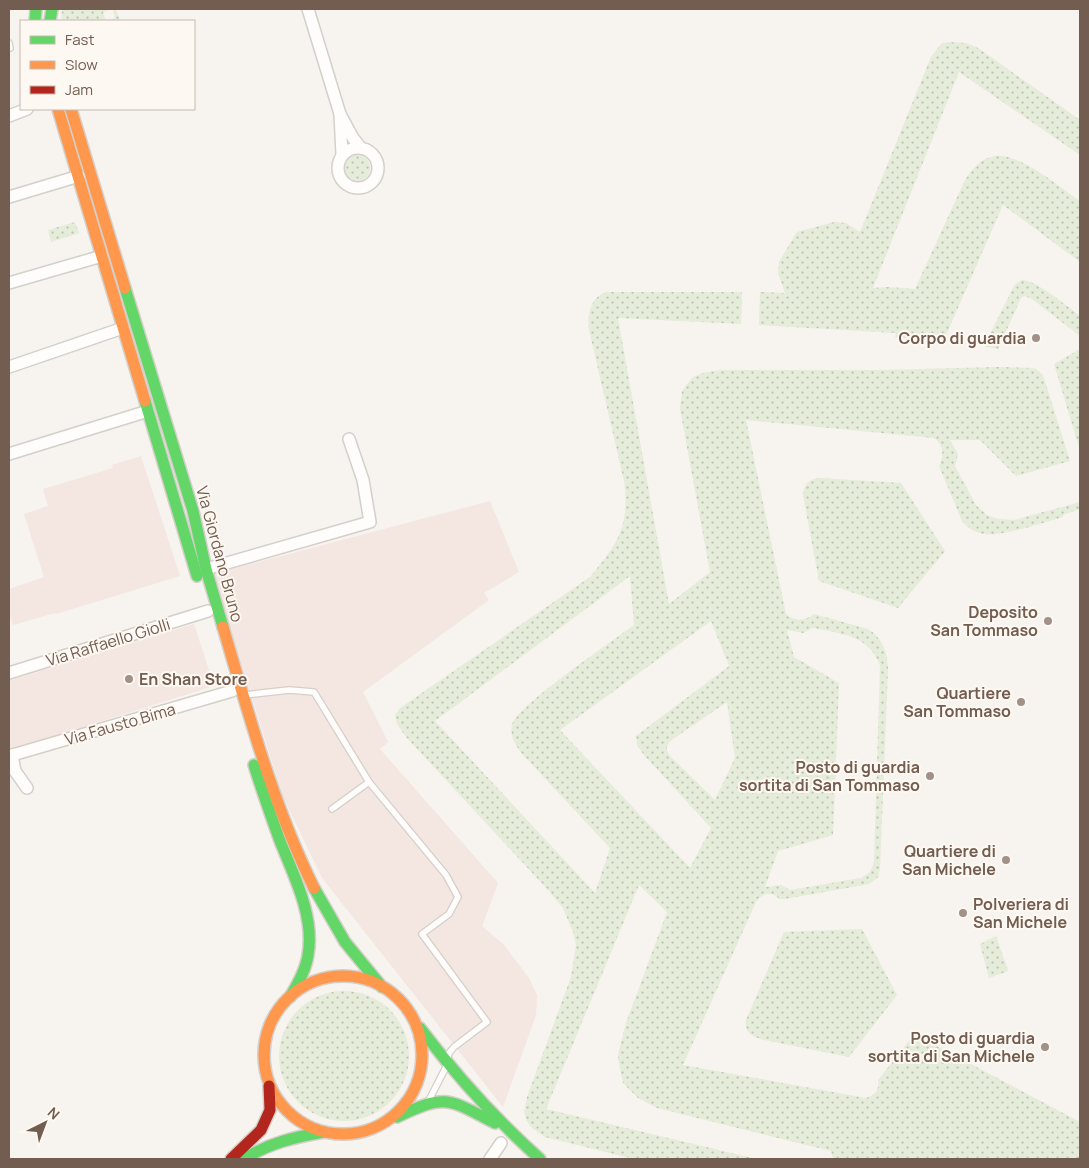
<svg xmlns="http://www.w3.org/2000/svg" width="1089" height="1168" viewBox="0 0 1089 1168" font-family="Manrope,sans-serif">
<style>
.commercial{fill:#f4e6e0}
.grass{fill:url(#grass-dots);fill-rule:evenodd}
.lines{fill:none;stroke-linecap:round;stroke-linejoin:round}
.lane-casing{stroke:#d4cfc9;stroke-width:8}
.street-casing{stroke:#d4cfc9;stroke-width:14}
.fast-casing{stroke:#d5cfc9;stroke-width:14}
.slow-casing{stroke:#d5cfc9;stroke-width:14}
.jam-casing{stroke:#d5cfc9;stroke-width:14}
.lane{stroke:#fefdfc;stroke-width:5.5}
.street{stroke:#fefdfc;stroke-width:11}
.fast{stroke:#63d668;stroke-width:11}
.slow{stroke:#ff974d;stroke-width:11}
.jam{stroke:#b3261e;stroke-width:11}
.poi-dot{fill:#a19187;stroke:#fdf8f1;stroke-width:2}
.labels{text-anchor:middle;stroke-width:4;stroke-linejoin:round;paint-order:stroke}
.poi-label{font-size:16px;font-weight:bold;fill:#735c50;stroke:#fdf8f1;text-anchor:end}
.street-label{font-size:16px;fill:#735c50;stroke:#fdf8f1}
</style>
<defs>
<pattern id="grass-dots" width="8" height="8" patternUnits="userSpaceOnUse" patternTransform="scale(1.25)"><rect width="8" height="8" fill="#e5ecda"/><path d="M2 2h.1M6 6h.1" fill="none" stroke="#bec2b3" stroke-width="1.8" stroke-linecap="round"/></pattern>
</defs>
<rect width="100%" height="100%" fill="#f7f3ee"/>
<g class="commercial">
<path d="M141,456L180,576L56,614L55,613L13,625L9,612V589L44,577L24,514L48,506L43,489L113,468L112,465Z"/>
<path d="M490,501L519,572L484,593L489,600L363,692L388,742L380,749L498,883L482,926L504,945L529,978L537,995L536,1015L503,1107L322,878L283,797L213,574Z"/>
<path d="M194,624L214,686L9,750V681Z"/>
</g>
<g class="grass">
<path d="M62,9H112L103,12L106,21L115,18L113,9H116L120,21H61Z"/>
<path d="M948,42L966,43L978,48L1080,120V155L959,72L873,288L888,287L915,289L965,180C972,169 981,158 995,156C1021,153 1059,187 1080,201V262L1003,205L943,342L895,337L896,333L759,325L760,292L785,293L778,273L779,262L797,232L834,222L846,223L860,232L931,57L941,44Z"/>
<circle cx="357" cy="168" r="13"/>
<path d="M75,222L79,233L51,242L48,230Z"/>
<path d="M1022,280C1036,280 1068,307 1080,316V336L1032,299L1025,296L1021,298L998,349L984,346L1015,284Z"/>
<path d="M606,292H742L741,324L618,318L669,604L710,572L680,409L682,391L693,377L703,373L720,370H882L999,367L1032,368L1036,369L1043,375L1070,461L1016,476L980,440H950L958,454L955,466L976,505L987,515L998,519L1014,520L1080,502V509L1063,515V517C1045,522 1001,537 985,534C975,533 968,528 962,521L939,466C944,456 944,445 934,438L746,420L786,614C795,622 805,621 814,614L868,629C882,638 887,651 888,668L880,868L878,877L869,884L785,899H779C771,890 762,894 756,902L683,1065L866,1098C875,1096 880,1089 878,1080L913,1036L916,1035L1080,1122V1159H833L831,1151L657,1108L638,1098L623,1083L618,1058L619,1050L626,1023L667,912L639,885L546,1109L757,1159H634L545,1137L532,1128L526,1120L524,1111L527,1097L571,977L576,945L573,932L563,908L549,891L406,737L397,724L395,715L400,708L590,577C618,543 630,527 624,481L589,330C587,315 590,298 606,292ZM630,576L634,625C613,641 516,706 512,725C509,736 517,748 524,756L610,848L595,893L435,721ZM711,621L729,666L636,736L637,745L644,755L711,828L690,868L560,730ZM813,628C842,634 870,635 880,666L874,862L870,872L861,878L790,890L781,885L765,887L778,851L833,835L839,683L794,657L787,630L803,633ZM727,702L735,758L715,800L670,756C665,749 666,744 673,739Z"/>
<path d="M1080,349V451L1054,364Z"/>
<path d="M820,478L901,483L945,551L898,608L819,581L803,495C804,484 809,479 820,478Z"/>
<path d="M862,929L897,995L849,1057L760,1039C751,1036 744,1031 746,1020L784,932Z"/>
<path d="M996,936L1008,971L989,978L980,944Z"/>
<circle cx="344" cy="1056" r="65"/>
</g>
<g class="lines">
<defs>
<g id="lane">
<path d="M9,43L10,48"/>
<path d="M244,695L289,690L314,692L369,782"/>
<path d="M332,809L369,782L446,875L458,897L449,914L422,934L487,1022L454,1047L449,1053L445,1069L429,1100"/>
</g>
<g id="street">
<path d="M308,9L340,114"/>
<path d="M9,116L27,109"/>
<circle cx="358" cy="168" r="20"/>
<path d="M342,155L340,114L353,138L361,148"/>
<path d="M9,197L79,176"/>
<path d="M9,283L102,256"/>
<path d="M9,367L123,328"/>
<path d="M9,454L148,411"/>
<path d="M206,569L370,522L363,480L349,439"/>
<path d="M9,673L208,611"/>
<path d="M12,755L15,771L27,788"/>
<path d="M9,756L232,691"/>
<path d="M490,1159L501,1143"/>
</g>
<g id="fast">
<path d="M35,21L36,9"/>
<path d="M50,21L52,9"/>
<path d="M125,288L193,511L206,569L223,627"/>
<path d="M145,401L197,576"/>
<path d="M254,765C262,791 271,816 280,841C294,876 315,917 308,955C306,970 298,984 290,997"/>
<path d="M314,888L345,942L382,987"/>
<path d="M420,1028C456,1075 495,1119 540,1159"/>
<path d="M397,1117C447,1093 448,1099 495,1123"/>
<path d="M244,1159C269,1143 295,1137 324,1132"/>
</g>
<g id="slow">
<path d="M58,109L145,401"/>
<path d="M71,109L125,288"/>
<path d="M223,627C249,715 273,805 314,888"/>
<circle cx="343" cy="1055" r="79"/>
</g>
<path id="jam" d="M231,1159L261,1130L270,1110L269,1086"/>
</defs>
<use href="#lane" class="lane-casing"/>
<use href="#street" class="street-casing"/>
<use href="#fast" class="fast-casing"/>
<use href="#slow" class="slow-casing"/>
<use href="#jam" class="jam-casing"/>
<use href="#lane" class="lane"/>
<use href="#street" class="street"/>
<use href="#fast" class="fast"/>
<use href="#slow" class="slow"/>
<use href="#jam" class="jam"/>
</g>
<g class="poi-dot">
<circle cx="1036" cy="338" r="5"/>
<circle cx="1048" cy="621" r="5"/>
<circle cx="129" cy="679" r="5"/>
<circle cx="1021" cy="702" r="5"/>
<circle cx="930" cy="776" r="5"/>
<circle cx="1006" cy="860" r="5"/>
<circle cx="963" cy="913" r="5"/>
<circle cx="1045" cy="1047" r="5"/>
</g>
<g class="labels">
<g class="poi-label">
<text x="1026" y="344">Corpo di guardia</text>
<text x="1038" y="618">Deposito<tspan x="1038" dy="18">San Tommaso</tspan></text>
<text x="139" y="685" text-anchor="start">En Shan Store</text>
<text x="1011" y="699">Quartiere<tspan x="1011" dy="18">San Tommaso</tspan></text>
<text x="920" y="773">Posto di guardia<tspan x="920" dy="18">sortita di San Tommaso</tspan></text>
<text x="996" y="857">Quartiere di<tspan x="996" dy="18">San Michele</tspan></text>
<text x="973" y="910" text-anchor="start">Polveriera di<tspan x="973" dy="18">San Michele</tspan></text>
<text x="1035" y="1044">Posto di guardia<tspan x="1035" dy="18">sortita di San Michele</tspan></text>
</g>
<g class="street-label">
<text transform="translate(220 554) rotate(75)" y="6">Via Giordano Bruno</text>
<text transform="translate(108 642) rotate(-17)" y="6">Via Raffaello Giolli</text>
<text transform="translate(120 724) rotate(-16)" y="6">Via Fausto Bima</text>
</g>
</g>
<rect width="1089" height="1168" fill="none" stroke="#735c50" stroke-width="20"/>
<rect x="20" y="20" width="175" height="90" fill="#fdf8f1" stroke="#c6bab1"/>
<rect x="30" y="36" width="25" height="8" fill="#63d668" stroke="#c6bab1"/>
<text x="65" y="45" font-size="15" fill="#735c50">Fast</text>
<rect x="30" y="61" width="25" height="8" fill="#ff974d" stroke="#c6bab1"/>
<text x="65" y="70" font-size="15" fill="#735c50">Slow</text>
<rect x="30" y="86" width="25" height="8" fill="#b3261e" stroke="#c6bab1"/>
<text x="65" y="95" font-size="15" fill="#735c50">Jam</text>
<g transform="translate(45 1123) rotate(42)" stroke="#fdf8f1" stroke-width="4" paint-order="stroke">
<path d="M0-4L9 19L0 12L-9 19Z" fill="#735c50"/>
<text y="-8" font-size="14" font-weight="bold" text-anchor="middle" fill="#735c50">N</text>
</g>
</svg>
